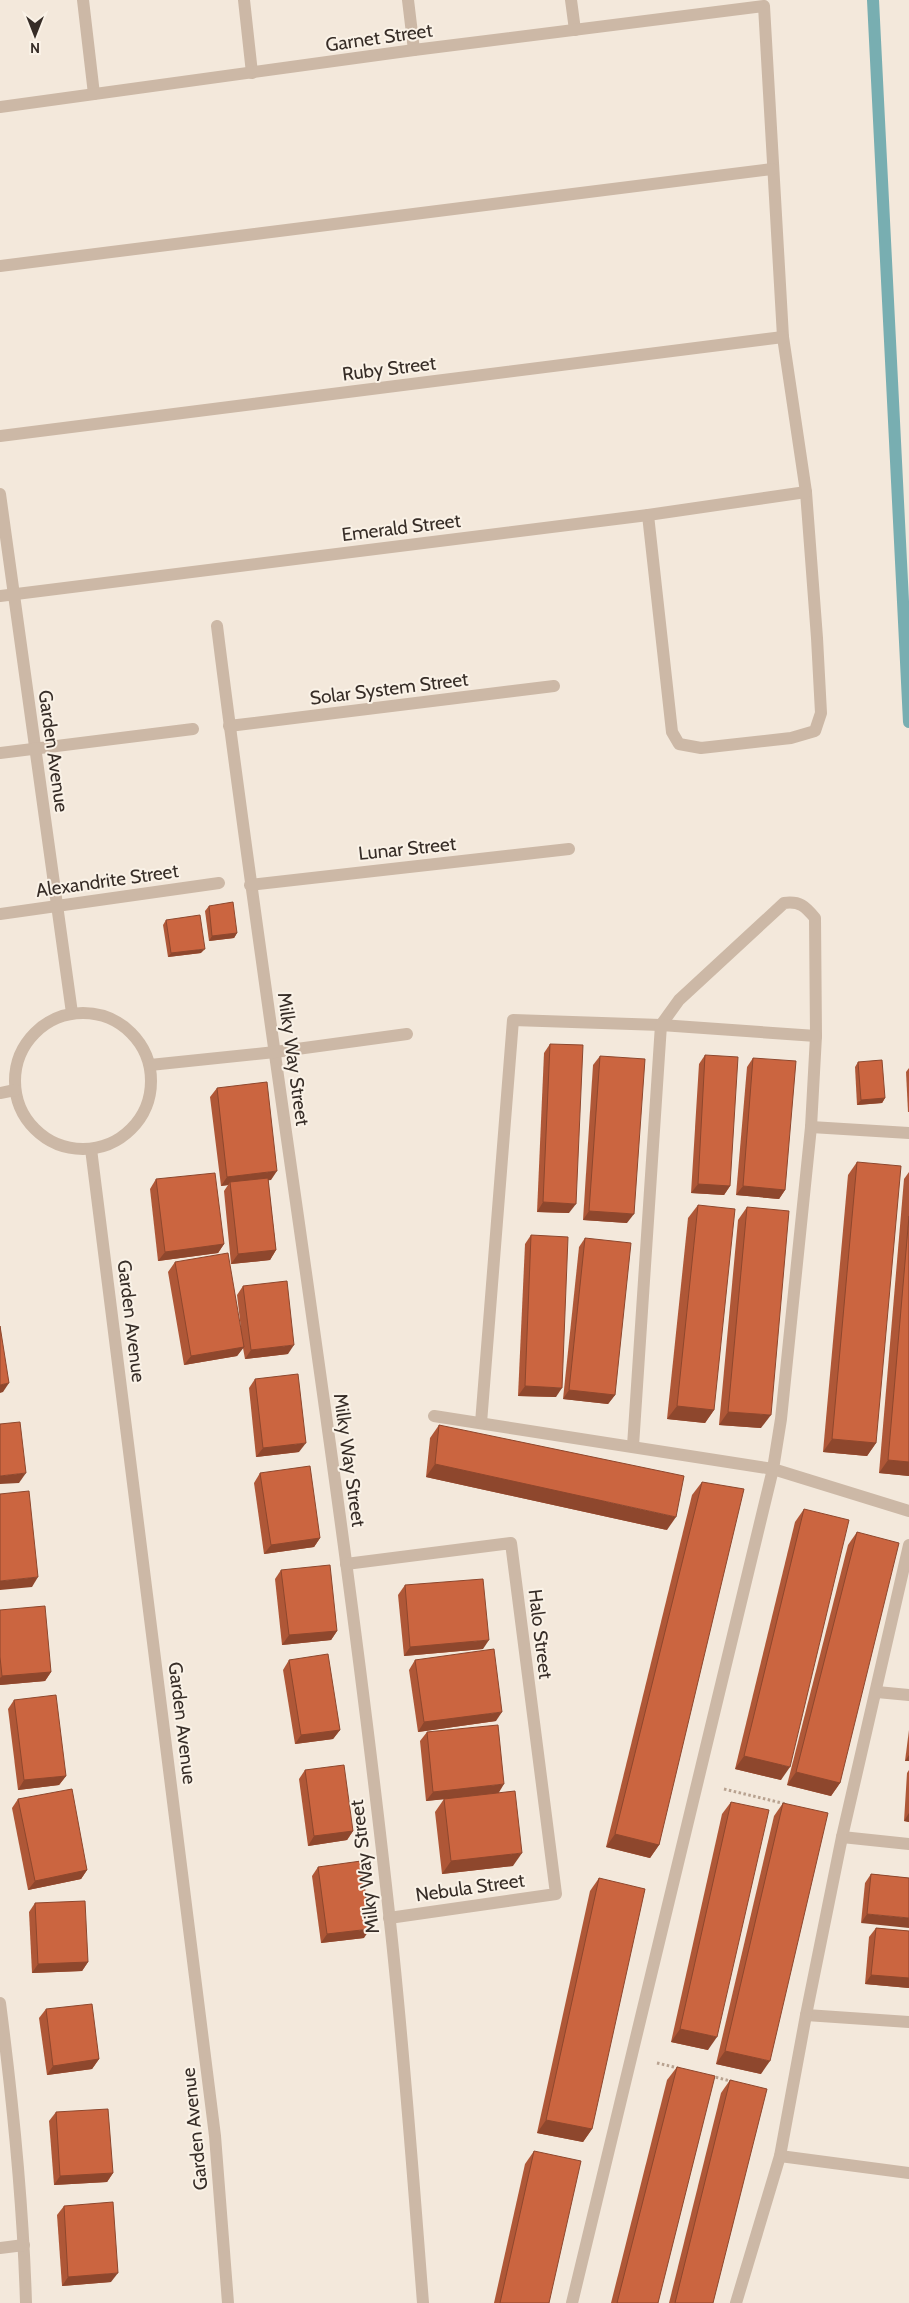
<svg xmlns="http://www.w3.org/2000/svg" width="909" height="2303" viewBox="0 0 909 2303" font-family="Cabin,sans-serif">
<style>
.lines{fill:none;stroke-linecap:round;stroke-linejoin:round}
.stream{stroke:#78aeb1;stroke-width:12}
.path{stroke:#b8a290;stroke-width:3;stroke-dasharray:2.5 2.5;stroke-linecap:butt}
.minor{stroke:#ccb8a6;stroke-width:12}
.wall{fill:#af5737}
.shaded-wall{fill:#8e472d}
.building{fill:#cb6540;stroke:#8e472d}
.labels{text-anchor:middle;stroke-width:4;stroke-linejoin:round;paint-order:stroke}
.street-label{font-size:19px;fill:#372d27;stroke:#faf2e7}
</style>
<rect width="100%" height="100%" fill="#f3e8db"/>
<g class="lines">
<path class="stream" d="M873,0L909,722"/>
<g class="path">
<path d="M724,1789L786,1804"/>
<path d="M657,2063L678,2068"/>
<path d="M711,2076L734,2082"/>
</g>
<g class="minor">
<path d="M83,0L94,94"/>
<path d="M244,0L252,73"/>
<path d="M408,0L414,50"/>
<path d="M571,0L575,30"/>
<path d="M0,107L414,50L764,6L783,337L806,492L817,638L821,713L815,731L791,738L701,748L679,744L672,732L648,515"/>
<path d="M0,266L772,169"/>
<path d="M0,436L783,337"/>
<path d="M0,494L72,1013"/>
<path d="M0,596L648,515L806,492"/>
<path d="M217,626C271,1058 343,1489 390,1922C404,2049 413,2176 423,2303"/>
<path d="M229,726L554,686"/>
<path d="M0,753L193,729"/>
<path d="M250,885L569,849"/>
<path d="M0,914L219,883"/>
<circle cx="83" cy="1081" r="68"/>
<path d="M150,1065L275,1052L407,1034"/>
<path d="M0,1093L15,1090"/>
<path d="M811,1127L909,1133"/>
<path d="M91,1149L215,2136L228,2303"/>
<path d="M434,1416L773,1469L909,1511"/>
<path d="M481,1423L513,1020L661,1025L679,1000L784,903C800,901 805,906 815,918L816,1036L811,1127L781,1419L773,1469L572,2303"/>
<path d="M633,1446L661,1025L816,1036"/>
<path d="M346,1564L511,1543L556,1894L389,1918"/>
<path d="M877,1692L909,1695"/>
<path d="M842,1837L909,1844"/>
<path d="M0,2003C13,2103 23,2203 26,2303"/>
<path d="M806,2015L909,2022"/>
<path d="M780,2156L909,2173"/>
<path d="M0,2248L24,2245"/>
<path d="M736,2303L780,2156L806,2015L842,1837L909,1545"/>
</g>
</g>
<g class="wall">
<path d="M209,906L237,933L234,938L209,941L205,911Z"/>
<path d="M166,920L201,953L168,957L163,925Z"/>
<path d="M550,1044L569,1213L537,1212L544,1053Z"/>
<path d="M705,1055L730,1186L724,1195L691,1193L699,1064Z"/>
<path d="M600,1056L627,1223L583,1220L593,1065Z"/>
<path d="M753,1058L785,1190L779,1199L736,1195L747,1067Z"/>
<path d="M858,1062L885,1098L882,1103L857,1105L855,1067Z"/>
<path d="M909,1068V1112H908L906,1072Z"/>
<path d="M217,1088L271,1180H268L276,1250L270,1260L231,1264L224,1191L228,1185L221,1186L210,1097Z"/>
<path d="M857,1162L876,1443L867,1456L823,1452L848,1175Z"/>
<path d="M909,1172V1476L879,1473L904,1179Z"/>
<path d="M156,1179L224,1244L218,1253L158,1261L150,1189Z"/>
<path d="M698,1205L714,1410L705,1423L667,1419L688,1218Z"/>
<path d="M747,1207L761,1428L719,1425L738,1220Z"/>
<path d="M531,1235L556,1397L518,1396L525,1244Z"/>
<path d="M585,1238L615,1395L608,1404L563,1399L579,1247Z"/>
<path d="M175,1262L241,1329L237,1295L243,1286L288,1354L245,1359L243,1348L237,1356L184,1365L168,1272Z"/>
<path d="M255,1379L299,1452L256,1457L249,1388Z"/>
<path d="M439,1425L667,1530L426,1477L430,1438Z"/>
<path d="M260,1473L320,1538L314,1547L264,1554L254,1483Z"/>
<path d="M702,1482L659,1845L650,1858L606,1847L692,1495Z"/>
<path d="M804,1509L781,1780L735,1769L795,1522Z"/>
<path d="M857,1532L840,1783L831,1796L787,1785L848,1545Z"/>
<path d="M281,1570L337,1631L331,1640L282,1645L275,1579Z"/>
<path d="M405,1585L483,1649L404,1656L398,1595Z"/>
<path d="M0,1610L51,1672L45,1681L0,1685Z"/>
<path d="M289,1660L340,1730L333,1739L295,1744L283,1670Z"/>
<path d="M415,1660L496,1721L418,1732L409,1670Z"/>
<path d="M14,1700L66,1776L59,1785L18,1790L8,1709Z"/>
<path d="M909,1730V1761H905Z"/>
<path d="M427,1732L498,1793L513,1866L442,1874L435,1812L444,1799L426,1801L420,1741Z"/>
<path d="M305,1770L353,1831L347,1840L308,1846L299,1779Z"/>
<path d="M909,1770V1822L904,1821L907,1773Z"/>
<path d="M18,1799L87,1870L81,1879L28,1890L12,1808Z"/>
<path d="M731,1802L708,2050L671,2042L722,1814Z"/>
<path d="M783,1803L761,2074L716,2064L774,1816Z"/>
<path d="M318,1867L364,1938L321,1943L312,1876Z"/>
<path d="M871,1874L909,1878L861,1923L865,1883Z"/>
<path d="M599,1878L592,2129L583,2142L537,2133L590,1891Z"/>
<path d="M35,1903L88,1962L82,1971L32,1973L29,1912Z"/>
<path d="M876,1928L909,1931V1988L865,1984L869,1937Z"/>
<path d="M46,2009L99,2059L92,2069L47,2075L39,2018Z"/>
<path d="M677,2067L658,2303H611L667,2080Z"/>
<path d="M730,2080L713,2303H669L721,2093Z"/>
<path d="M56,2112L113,2173L107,2182L54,2185L49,2121Z"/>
<path d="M534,2151L549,2303H494L525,2164Z"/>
<path d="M64,2206L111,2282L62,2286L57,2215Z"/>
</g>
<g class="shaded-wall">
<path d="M237,933L234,938L209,941L212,936Z"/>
<path d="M205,949L201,953L168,957L171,953Z"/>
<path d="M885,1098L882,1103L857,1105L861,1100Z"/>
<path d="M277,1171L271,1180L230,1185V1182L228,1185L221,1186L227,1177Z"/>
<path d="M698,1184L730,1186L724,1195L691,1193Z"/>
<path d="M743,1186L785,1190L779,1199L736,1195Z"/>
<path d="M543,1202L576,1204L569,1213L537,1212Z"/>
<path d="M589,1211L634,1214L627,1223L583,1220Z"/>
<path d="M224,1244L218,1253L158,1261L165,1252Z"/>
<path d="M276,1250L270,1260L231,1264L238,1254Z"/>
<path d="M294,1345L288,1354L245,1359L251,1350Z"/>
<path d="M244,1347L237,1356L184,1365L191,1356Z"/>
<path d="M9,1383L3,1392L0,1393V1385Z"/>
<path d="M525,1386L562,1388L556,1397L518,1396Z"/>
<path d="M569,1390L615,1395L608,1404L563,1399Z"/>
<path d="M677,1406L714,1410L705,1423L667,1419Z"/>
<path d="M728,1412L771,1415L761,1428L719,1425Z"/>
<path d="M832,1439L876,1443L867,1456L823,1452Z"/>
<path d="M306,1443L299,1452L256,1457L263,1448Z"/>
<path d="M888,1460L909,1462V1476L879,1473Z"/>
<path d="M435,1464L676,1517L667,1530L426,1477Z"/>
<path d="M26,1473L19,1483L0,1484V1476Z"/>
<path d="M320,1538L314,1547L264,1554L271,1545Z"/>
<path d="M38,1577L32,1587L0,1590V1581Z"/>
<path d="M337,1631L331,1640L282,1645L289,1635Z"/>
<path d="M489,1640L483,1649L404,1656L410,1647Z"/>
<path d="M51,1672L45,1681L0,1685V1678L2,1676Z"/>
<path d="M502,1712L496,1721L418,1732L424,1722Z"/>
<path d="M340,1730L333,1739L295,1744L301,1735Z"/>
<path d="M909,1755V1761H905Z"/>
<path d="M744,1756L790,1767L781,1780L735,1769Z"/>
<path d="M796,1772L840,1783L831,1796L787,1785Z"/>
<path d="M66,1776L59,1785L18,1790L24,1780Z"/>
<path d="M504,1784L498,1794L426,1801L433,1792Z"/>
<path d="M909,1813V1822L904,1821Z"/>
<path d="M353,1831L347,1840L308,1846L314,1836Z"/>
<path d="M615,1834L659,1845L650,1858L606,1847Z"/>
<path d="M522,1853L513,1866L442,1874L451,1861Z"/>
<path d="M87,1870L81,1879L28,1890L35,1881Z"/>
<path d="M867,1914L909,1918V1928L861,1923Z"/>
<path d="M370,1929L364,1938L321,1943L327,1934Z"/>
<path d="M88,1962L82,1971L32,1973L38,1964Z"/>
<path d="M871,1975L909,1978V1988L865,1984Z"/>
<path d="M680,2029L717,2037L708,2050L671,2042Z"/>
<path d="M725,2051L770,2061L761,2074L716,2064Z"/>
<path d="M99,2059L92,2069L47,2075L53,2066Z"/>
<path d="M546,2120L592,2129L583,2142L537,2133Z"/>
<path d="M113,2173L107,2182L54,2185L60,2176Z"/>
<path d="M118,2273L111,2282L62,2286L68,2277Z"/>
</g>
<g class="building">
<path d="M233,902L237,933L212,936L209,906Z"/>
<path d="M200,915L205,949L171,953L166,920Z"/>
<path d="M550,1044L583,1045L576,1204L543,1202Z"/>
<path d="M705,1055L738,1057L730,1186L698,1184Z"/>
<path d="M600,1056L645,1059L634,1214L589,1211Z"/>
<path d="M753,1058L796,1061L785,1190L743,1186Z"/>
<path d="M882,1060L885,1098L861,1100L858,1062Z"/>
<path d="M267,1082L277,1171L227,1177L217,1088Z"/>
<path d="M857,1162L901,1166L876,1443L832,1439Z"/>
<path d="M215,1173L224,1244L165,1252L156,1179Z"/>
<path d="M268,1178L276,1250L238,1254L230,1182Z"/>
<path d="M698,1205L735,1209L714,1410L677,1406Z"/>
<path d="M747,1207L789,1211L771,1415L728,1412Z"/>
<path d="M909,1216V1462L888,1460Z"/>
<path d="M531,1235L568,1237L562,1388L525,1386Z"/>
<path d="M585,1238L631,1243L615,1395L569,1390Z"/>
<path d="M228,1253L244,1347L191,1356L175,1262Z"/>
<path d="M287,1281L294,1345L251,1350L243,1286Z"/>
<path d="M0,1326L9,1383L0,1385Z"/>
<path d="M298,1374L306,1443L263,1448L255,1379Z"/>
<path d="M20,1422L26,1473L0,1476V1424Z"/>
<path d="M439,1425L684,1476L676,1517L435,1464Z"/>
<path d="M310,1466L320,1538L271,1545L260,1473Z"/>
<path d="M702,1482L744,1489L659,1845L615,1834Z"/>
<path d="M29,1491L38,1577L0,1581V1494Z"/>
<path d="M804,1509L849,1520L790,1767L744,1756Z"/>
<path d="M857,1532L899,1543L840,1783L796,1772Z"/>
<path d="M330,1565L337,1631L289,1635L281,1570Z"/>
<path d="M483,1579L489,1640L410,1647L405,1585Z"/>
<path d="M45,1606L51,1672L2,1676L0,1657V1610Z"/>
<path d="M494,1649L502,1712L424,1722L415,1660Z"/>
<path d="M328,1654L340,1730L301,1735L289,1660Z"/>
<path d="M56,1695L66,1776L24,1780L14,1700Z"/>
<path d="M498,1725L504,1784L433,1792L427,1732Z"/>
<path d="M344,1765L353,1831L314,1836L305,1770Z"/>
<path d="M72,1789L87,1870L35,1881L18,1799Z"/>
<path d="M515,1791L522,1853L451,1861L444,1799Z"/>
<path d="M731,1802L769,1810L717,2037L680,2029Z"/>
<path d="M783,1803L828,1813L770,2061L725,2051Z"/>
<path d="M361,1861L370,1929L327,1934L318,1867Z"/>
<path d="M871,1874L909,1878V1918L867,1914Z"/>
<path d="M599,1878L645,1889L592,2129L546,2120Z"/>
<path d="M85,1901L88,1962L38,1964L35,1903Z"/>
<path d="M876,1928L909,1931V1978L871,1975Z"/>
<path d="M92,2004L99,2059L53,2066L46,2009Z"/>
<path d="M677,2067L715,2076L658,2303H617Z"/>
<path d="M730,2080L767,2089L713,2303H675Z"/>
<path d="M108,2109L113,2173L60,2176L56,2112Z"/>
<path d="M534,2151L581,2161L549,2303H500Z"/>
<path d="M113,2202L118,2273L68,2277L64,2206Z"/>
</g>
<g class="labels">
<g class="street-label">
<text transform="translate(379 37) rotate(-8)" y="7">Garnet Street</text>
<text transform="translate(389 368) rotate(-7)" y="7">Ruby Street</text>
<text transform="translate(401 527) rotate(-7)" y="7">Emerald Street</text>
<text transform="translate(389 688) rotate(-7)" y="7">Solar System Street</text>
<text transform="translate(54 751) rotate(82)" y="7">Garden Avenue</text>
<text transform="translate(407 848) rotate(-6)" y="7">Lunar Street</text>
<text transform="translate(107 880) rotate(-8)" y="7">Alexandrite Street</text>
<text transform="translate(294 1059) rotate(82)" y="7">Milky Way Street</text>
<text transform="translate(132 1321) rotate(83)" y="7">Garden Avenue</text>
<text transform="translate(350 1460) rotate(82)" y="7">Milky Way Street</text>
<text transform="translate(541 1634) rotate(83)" y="7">Halo Street</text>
<text transform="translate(183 1723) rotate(83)" y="7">Garden Avenue</text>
<text transform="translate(364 1867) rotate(-97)" y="7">Milky Way Street</text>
<text transform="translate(470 1887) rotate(-8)" y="7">Nebula Street</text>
<text transform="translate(194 2129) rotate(-96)" y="7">Garden Avenue</text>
</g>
</g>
<g transform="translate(35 35) rotate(180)" stroke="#faf2e7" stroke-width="4" paint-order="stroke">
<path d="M0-4L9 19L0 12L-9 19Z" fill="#372d27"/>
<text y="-8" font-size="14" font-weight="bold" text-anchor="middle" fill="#372d27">N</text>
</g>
</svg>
